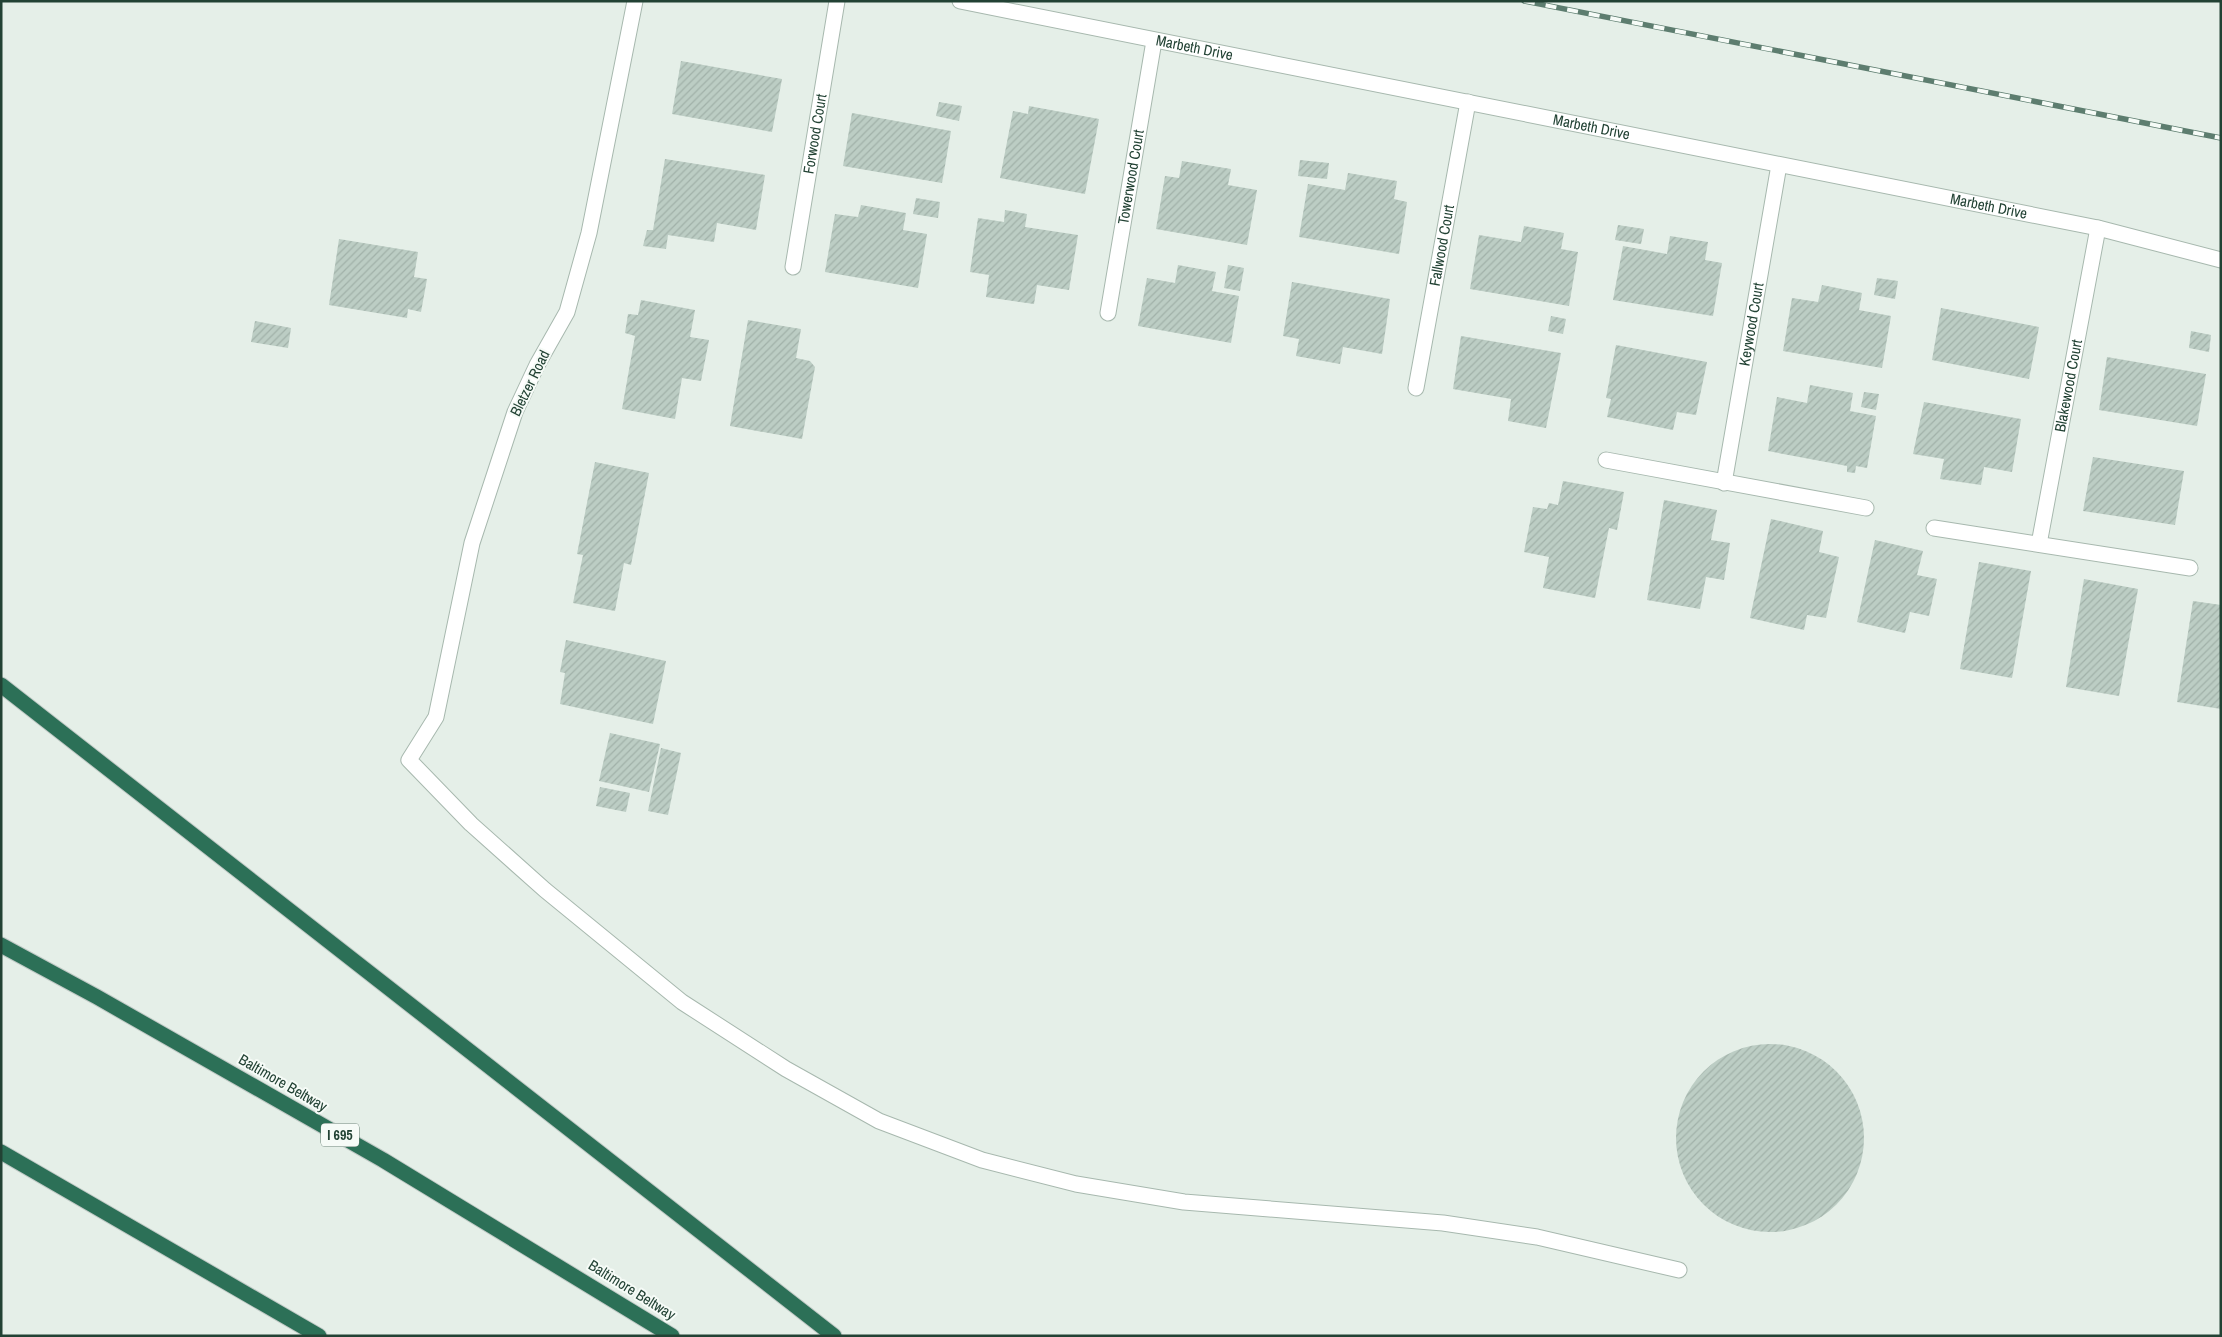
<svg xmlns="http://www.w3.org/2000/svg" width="2222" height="1337" viewBox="0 0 2222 1337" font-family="'Archivo Narrow',sans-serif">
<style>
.building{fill:url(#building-hatch)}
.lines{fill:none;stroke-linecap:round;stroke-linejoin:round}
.minor-casing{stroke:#a7b8ae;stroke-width:17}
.highway-casing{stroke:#c1cac6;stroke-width:17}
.minor{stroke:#fff;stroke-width:15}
.highway{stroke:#2c7057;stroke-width:15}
.rail-casing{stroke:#5d7d6f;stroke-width:5.5}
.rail{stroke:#f6fbf7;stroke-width:4;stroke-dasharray:11;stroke-linecap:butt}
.labels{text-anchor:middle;stroke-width:4;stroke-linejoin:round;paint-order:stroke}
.shield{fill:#f6fbf7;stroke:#627a6e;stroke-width:1}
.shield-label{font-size:14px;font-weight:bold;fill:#224234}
.street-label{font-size:15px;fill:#224234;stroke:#f6fbf7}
</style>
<defs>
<pattern id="building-hatch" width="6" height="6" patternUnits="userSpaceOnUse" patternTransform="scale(1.25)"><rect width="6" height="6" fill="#bccdc4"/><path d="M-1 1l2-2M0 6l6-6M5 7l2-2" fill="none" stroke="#a1b1a9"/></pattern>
</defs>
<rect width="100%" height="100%" fill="#e5efe8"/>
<g class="building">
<path d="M681,61L782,79L772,132L672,114Z"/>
<path d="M939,102L962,106L959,121L936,116Z"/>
<path d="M1029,106L1099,119L1085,194L1000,178L1013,111L1028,114Z"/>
<path d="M852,113L951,131L942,183L843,166Z"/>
<path d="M665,159L765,175L756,230L717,223L714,242L668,235L666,249L643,246L647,230H653Z"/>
<path d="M1300,160L1329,163L1327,179L1298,176Z"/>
<path d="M1182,161L1231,169L1228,185L1257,190L1247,245L1156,229L1165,176L1179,178Z"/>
<path d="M1348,173L1397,181L1394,199L1407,202L1399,254L1299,237L1308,184L1345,190Z"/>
<path d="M916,198L940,202L938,218L913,214Z"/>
<path d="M861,205L906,213L903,230L927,234L918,288L825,272L835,214L858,217Z"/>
<path d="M1005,210L1027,214L1025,227L1078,235L1069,290L1037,285L1034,304L986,297L989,275L970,272L978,218L1004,222Z"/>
<path d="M1618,225L1644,229L1641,244L1615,240Z"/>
<path d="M1524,226L1564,233L1561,249L1578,252L1569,306L1470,289L1479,235L1521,242Z"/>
<path d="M1670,236L1708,242L1705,260L1722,263L1713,316L1613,300L1623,246L1667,254Z"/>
<path d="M339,239L418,252L414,277L427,279L421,312L408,309L407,318L329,305Z"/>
<path d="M1178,265L1216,272L1212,291L1239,296L1231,343L1138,326L1147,278L1175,283Z"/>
<path d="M1228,265L1244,268L1240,291L1224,288Z"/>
<path d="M1877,278L1898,281L1895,299L1874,295Z"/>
<path d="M1292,282L1390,299L1382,354L1343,347L1340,364L1296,356L1299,339L1283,336Z"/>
<path d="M1822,285L1862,293L1859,310L1891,316L1882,368L1783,351L1792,298L1818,302Z"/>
<path d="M641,300L695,310L690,337L709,340L701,381L682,378L675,419L622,409L635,336L625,333L628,314L638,315Z"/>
<path d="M1941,308L2039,327L2029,379L1932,360Z"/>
<path d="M1551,316L1566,319L1563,334L1548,331Z"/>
<path d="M748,320L801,329L796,358L810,361L815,367L802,439L730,426Z"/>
<path d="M255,321L291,328L288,348L251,342Z"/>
<path d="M2191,331L2211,335L2209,352L2189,348Z"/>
<path d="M1461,336L1561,353L1546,428L1508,421L1511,399L1453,389Z"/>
<path d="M1616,345L1707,362L1696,415L1677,412L1673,430L1607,417L1611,399L1606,398Z"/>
<path d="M2107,357L2206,374L2197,426L2099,410Z"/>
<path d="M1810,385L1853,393L1850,411L1876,416L1867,468L1856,466L1855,473L1847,472V466L1768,451L1777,397L1807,403Z"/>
<path d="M1864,392L1879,394L1876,410L1861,407Z"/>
<path d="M1924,402L2021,419L2012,472L1984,467L1981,485L1940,479L1944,459L1913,454Z"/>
<path d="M2093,457L2184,471L2175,525L2083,511Z"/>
<path d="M595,462L649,473L631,565L624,563L615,611L573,603L583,555L577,554Z"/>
<path d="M1563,481L1624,492L1617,530L1609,528L1595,598L1543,588L1549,557L1524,552L1533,507L1547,509L1549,503L1558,505Z"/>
<path d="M1664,500L1717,510L1711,540L1730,543L1724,580L1706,577L1700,609L1647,600Z"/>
<path d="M1771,519L1823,531L1819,552L1839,557L1826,618L1807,615L1804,630L1750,618Z"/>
<path d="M1875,540L1923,551L1917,575L1937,579L1929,616L1910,612L1905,633L1857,622Z"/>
<path d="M1979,562L2031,571L2012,678L1960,669Z"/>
<path d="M2084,579L2138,589L2119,696L2066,687Z"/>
<path d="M2193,601L2221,605V709L2177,702Z"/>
<path d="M566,640L666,661L653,724L560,704L565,673L560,672Z"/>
<path d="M610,733L660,744L649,792L599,781Z"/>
<path d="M661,748L681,753L668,815L648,811Z"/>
<path d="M600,787L630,793L626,812L596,806Z"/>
<circle cx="1770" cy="1138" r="94"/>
</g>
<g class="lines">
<defs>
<g id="minor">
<path d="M635,1L589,233L567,312L537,365L515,412L472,543L436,717L409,760L471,824L545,890L682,1002L786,1069L879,1121L982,1160L1076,1184L1184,1202L1443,1223L1537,1237L1679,1270"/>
<path id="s1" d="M960,1L2098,228L2221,260"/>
<path id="s2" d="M793,267L837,1"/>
<path id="s3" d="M1108,313L1154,41"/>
<path id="s4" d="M1416,388L1468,102"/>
<path d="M1606,460L1866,508"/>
<path id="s5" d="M1724,483L1779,165"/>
<path d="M1934,528L2190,568"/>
<path id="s6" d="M2039,544L2098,228"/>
</g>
<g id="highway">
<path d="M1,685L834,1336"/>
<path d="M1,945L97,997L383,1160L672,1336"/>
<path d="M1,1152L319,1336"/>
</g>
</defs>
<use href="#minor" class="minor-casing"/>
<use href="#highway" class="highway-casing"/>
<use href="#minor" class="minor"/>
<use href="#highway" class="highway"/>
<defs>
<path id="rail" d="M1524,1L2221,138"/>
</defs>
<use href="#rail" class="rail-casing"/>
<use href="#rail" class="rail"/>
</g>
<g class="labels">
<rect class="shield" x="321" y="1123.5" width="38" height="23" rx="4"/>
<g class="shield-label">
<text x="340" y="1140">I 695</text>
</g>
<g class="street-label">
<text dy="5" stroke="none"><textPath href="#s1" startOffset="239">Marbeth Drive</textPath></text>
<text dy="5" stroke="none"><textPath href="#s1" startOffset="644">Marbeth Drive</textPath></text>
<text dy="5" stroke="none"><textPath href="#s2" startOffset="135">Forwood Court</textPath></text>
<text dy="5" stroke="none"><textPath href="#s3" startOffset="138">Towerwood Court</textPath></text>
<text dy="5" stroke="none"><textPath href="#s1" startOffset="1049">Marbeth Drive</textPath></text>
<text dy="5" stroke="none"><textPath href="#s4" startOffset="145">Fallwood Court</textPath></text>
<text dy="5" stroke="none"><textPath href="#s5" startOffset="161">Keywood Court</textPath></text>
<text transform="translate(530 383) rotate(-64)" y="5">Bletzer Road</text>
<text dy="5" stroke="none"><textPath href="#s6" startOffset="161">Blakewood Court</textPath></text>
<text transform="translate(283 1083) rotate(30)" y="5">Baltimore Beltway</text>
<text transform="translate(632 1290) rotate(32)" y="5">Baltimore Beltway</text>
</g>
</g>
<rect width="2222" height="1337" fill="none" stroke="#224234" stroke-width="5"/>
</svg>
